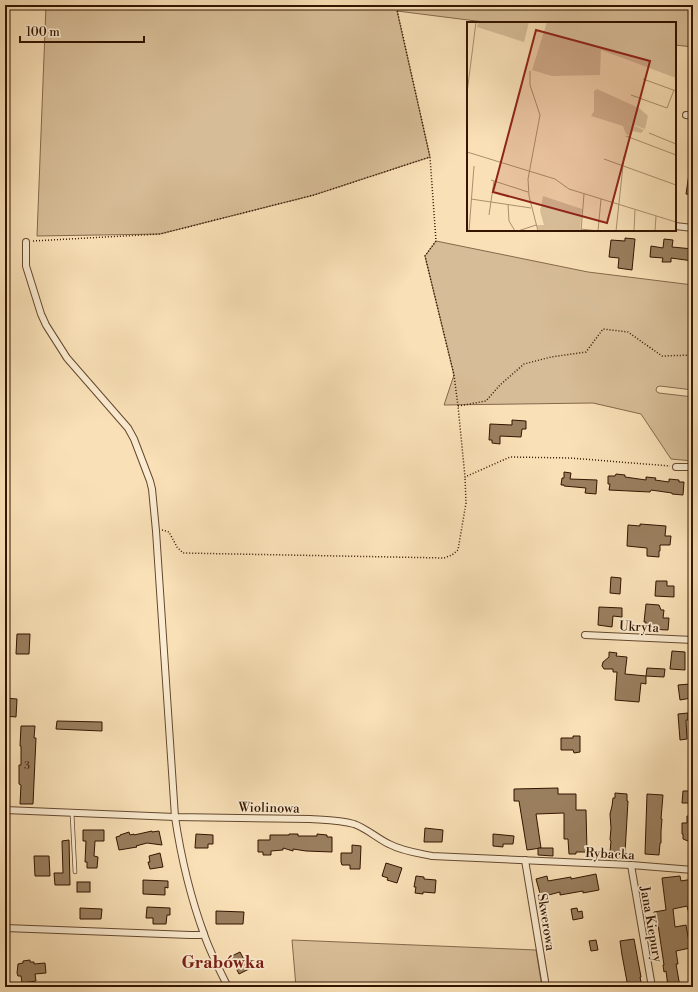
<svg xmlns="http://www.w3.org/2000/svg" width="698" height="992" viewBox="0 0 698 992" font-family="'Libre Bodoni',serif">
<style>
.green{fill:#d7bd97;stroke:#85694c}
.building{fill:#9a7f5f;stroke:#331500}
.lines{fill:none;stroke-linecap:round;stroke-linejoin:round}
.lane-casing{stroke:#64482e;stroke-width:4.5}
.street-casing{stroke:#64482e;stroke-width:8}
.path{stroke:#331500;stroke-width:1.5;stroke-dasharray:1 2;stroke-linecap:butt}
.lane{stroke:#fbebd0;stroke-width:3}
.street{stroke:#fbebd0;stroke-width:6}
.labels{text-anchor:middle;stroke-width:3.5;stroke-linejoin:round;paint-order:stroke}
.number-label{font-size:11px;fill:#4d3018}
.street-label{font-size:13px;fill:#331500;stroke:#fbebd0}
.district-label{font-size:17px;font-weight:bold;fill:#7a1f14;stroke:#fbebd0}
.inset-road{fill:none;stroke:#aa8f6d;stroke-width:1}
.view{fill:#8f2418;fill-opacity:0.15;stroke:#8f2418;stroke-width:2}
.inset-edge{fill:none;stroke:#331500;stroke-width:2}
</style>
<rect width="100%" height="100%" fill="#f9e0b6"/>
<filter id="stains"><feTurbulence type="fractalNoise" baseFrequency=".005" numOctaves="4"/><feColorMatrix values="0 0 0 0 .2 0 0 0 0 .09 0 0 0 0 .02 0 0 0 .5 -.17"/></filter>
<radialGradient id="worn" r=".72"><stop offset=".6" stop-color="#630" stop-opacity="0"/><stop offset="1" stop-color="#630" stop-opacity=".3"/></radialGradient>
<g class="green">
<path d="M46,5H693V47L675,45V23H492L397,11L430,157L314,195L160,234L37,236Z"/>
<path d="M436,241L588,272L693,285V390L660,386L657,387L656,390L657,392L659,393L693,397V461L671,459L641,414L593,403L444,405L454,375L425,256Z"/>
<path d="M292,940L536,950L542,987H296Z"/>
</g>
<g class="building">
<path d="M689,174L693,175V195L686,194Z"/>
<path d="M625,238L635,239L632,270L618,268L619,258L609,257L611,240L625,241Z"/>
<path d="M664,239L673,240L672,247L693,249V261L671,258V262H662L663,258L650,257L651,246L663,248Z"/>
<path d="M512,420L526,421V429H522L521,437L500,436V444L492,443V440H489L490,424L512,425Z"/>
<path d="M564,472L571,473L570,479L597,480L596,494L585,493L586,488L564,486V485H561L562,478H564Z"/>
<path d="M616,474L625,475V477L646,480V477L656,478L655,480L669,482V479L679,480V482H684L683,495L672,494V493L651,490L650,492L609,490L610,484H608V476H615Z"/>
<path d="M640,524L666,526L665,536H671L670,545H660V551H659V557L647,556V548L627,546L628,525L640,526Z"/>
<path d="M611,577L621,578L620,594L610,593Z"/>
<path d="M656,581H667V586H674V597L655,596Z"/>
<path d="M646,604L659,605L661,610H664L663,618H669L668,630L645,629L646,622H644Z"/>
<path d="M599,607L622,608V617L613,616L612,627L598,625Z"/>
<path d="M17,634H30L29,654H16Z"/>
<path d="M672,651L685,652V670L670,669Z"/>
<path d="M609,652L617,653L616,656L627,657L625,674L646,676V684L641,683L639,702L615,700L617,672H613V669H604L602,666L603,662L609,657Z"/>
<path d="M647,668L665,669L664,677L646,676Z"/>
<path d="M690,684L691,698L680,700L678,685Z"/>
<path d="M5,698L17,699L16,717L5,716Z"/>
<path d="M688,713V720H686L687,739L680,740L678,714Z"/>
<path d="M57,721L102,722V731L56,729Z"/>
<path d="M21,726H35L34,738H36L33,804H20L21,785L19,784V765H21V746H20Z"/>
<path d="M573,736H580V752L574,753L573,750H561V738H573Z"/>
<path d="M558,788V794H576V810H586L587,852H576V854H569L568,839H564V813L536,814L541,848L527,850L519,801H514V789Z"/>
<path d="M683,791H693V803H682Z"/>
<path d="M615,793L627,794V801H628L625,853L610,852L611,841L610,840L611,828L610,814L612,806L613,798H615Z"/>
<path d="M647,794L663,795L661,819H662L661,831V843H660L659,855L645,854Z"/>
<path d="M687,816H693V843L683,839V834H682V823H687Z"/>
<path d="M425,828L443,830L442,842H424Z"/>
<path d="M83,830H104V841H95L94,856L98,857L97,868H87V862H85L86,841H83Z"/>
<path d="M152,831V832L159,831L162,845L147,843L136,846L137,847L119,850L116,837L120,836V835L129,832L130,835L134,834V835Z"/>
<path d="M196,834L213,835V844H208V848H195Z"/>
<path d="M289,834H298V836H317V834L327,835V837H332V852L306,851L293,849V851L283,848V850L271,851V855H263V852H258V840H270V835H289Z"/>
<path d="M493,834L514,836L513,844H503V847L493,846Z"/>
<path d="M69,840L70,885H55L54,873H63L62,841Z"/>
<path d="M352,845L361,846L360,869H350V865H342L341,862V853H352Z"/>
<path d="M538,848H553V856L538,855Z"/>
<path d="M160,853L163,867L150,869L148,862H150L149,856Z"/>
<path d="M34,856H49L50,876H35Z"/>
<path d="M386,863L402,868L397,883L387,880L388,878L382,876Z"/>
<path d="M596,874L599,890L583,893V891L560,895V892L541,897L536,879L547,876L548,881L571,877V879Z"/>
<path d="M416,876L424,877V879L436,880L435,893L423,892V894L415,893L416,887H414Z"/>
<path d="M680,876L681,881L693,879V918H690L687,906L673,909L675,927L686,925L690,948L676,951L678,964H676L680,987H668L666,971L664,972L663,965H664L657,918L655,919L654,912L666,910L662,878Z"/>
<path d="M143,880L168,881V888L165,887V895L143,894Z"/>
<rect x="77" y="882" width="13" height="10"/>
<path d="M147,907L170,908V915H167L166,924H153V918H146Z"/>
<path d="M80,908L102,909L101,919H80Z"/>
<path d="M577,908L578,912L582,911L583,918L573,920L571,909Z"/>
<path d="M216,911L244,912L243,924H216Z"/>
<path d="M634,939L641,977H640L642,987H628L622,955L620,941Z"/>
<path d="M596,940L598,950L591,951L589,941Z"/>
<path d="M240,952L249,969L239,974L233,962H234L232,956Z"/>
<path d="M30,960V962H34V964L45,963L46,973L35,974L36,981L22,983L21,976H18L17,973L18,964L23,963V961Z"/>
</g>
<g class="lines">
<defs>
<path id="lane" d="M72,813L75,872"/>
<g id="street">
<path d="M686,115L693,116"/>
<path d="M675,226L693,228"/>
<path d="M26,242V266L41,314L46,325L67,358L121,420L128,428L134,439L150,481L152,489L156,531L175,817C181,857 190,896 204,934C210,952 219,969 228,987"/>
<path d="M676,467H693"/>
<path d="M585,635L693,640"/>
<path d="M5,810L175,817L310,819C325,820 340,820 354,824C366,828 378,839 389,844C402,851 417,853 432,856L631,865L693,870"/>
<path d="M525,860L546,987"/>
<path d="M631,865L652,987"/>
<path d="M5,928L190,935H200L204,934"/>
</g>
</defs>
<use href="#lane" class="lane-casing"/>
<use href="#street" class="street-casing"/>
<g class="path">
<path d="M396,5L430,157L436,241L425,256L454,375L458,406L465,477L510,457L570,458L670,466"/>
<path d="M33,241L160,234L314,195L430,157"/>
<path d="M458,406L486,401L500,385L524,364L551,357L586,352L603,329L628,332L662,356L693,355"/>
<path d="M162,530L169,532L177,547L183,553L444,558L452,555L458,550L466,503L465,477"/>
</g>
<use href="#lane" class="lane"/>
<use href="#street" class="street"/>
</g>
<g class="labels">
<g class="number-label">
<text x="27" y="769">3</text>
</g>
<g class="street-label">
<text transform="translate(639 626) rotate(3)" y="5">Ukryta</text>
<text transform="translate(269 807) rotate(1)" y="5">Wiolinowa</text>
<text transform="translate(610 853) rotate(3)" y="5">Rybacka</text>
<text transform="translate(547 922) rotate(81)" y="5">Skwerowa</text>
<text transform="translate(652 924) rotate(80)" y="5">Jana Kiepury</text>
</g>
<g class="district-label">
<text x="223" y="968">Grabówka</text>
</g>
</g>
<g transform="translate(467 22)">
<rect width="209" height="209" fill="#f9e0b6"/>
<path d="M11,0H62L57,20L10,5ZM80,0H209V56L134,28L133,53L85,54L65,48ZM130,67L172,86L181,94L178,107L159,100L177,108L174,111L166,109L164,114L159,112L156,104L124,94L127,89V69ZM76,174L115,187L113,209H72L70,203H77L73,189Z" fill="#d7bd97"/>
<path class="inset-road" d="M63,49V63L73,93L61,157L62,174L71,209M176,57L209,69M0,71L9,0M164,73L200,86L207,68M182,111L209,122M159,114L209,133M0,130L88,157L102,167L209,200M137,137L209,163M24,158L61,170M4,177L64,186M41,182L42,199L48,209M22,193L27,159M114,207L131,209M2,209L7,144M51,209L69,203M114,209L117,172M131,209L134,177M149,209L157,134M167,209L168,188M188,209L189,194"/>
<path class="view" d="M69,8L183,39L140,201L26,170Z"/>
<rect width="209" height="209" class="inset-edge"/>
</g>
<rect width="698" height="992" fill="none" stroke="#f9e0b6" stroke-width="20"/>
<rect x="6" y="6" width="686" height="980" fill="none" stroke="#331500" stroke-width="2"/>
<rect x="10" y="10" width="678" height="972" fill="none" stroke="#331500"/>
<path d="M20 36v6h124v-6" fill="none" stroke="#331500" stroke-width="2"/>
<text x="26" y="36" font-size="12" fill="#331500" stroke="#fbebd0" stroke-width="3" paint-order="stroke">100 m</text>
<rect width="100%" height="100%" filter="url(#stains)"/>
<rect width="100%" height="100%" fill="url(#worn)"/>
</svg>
